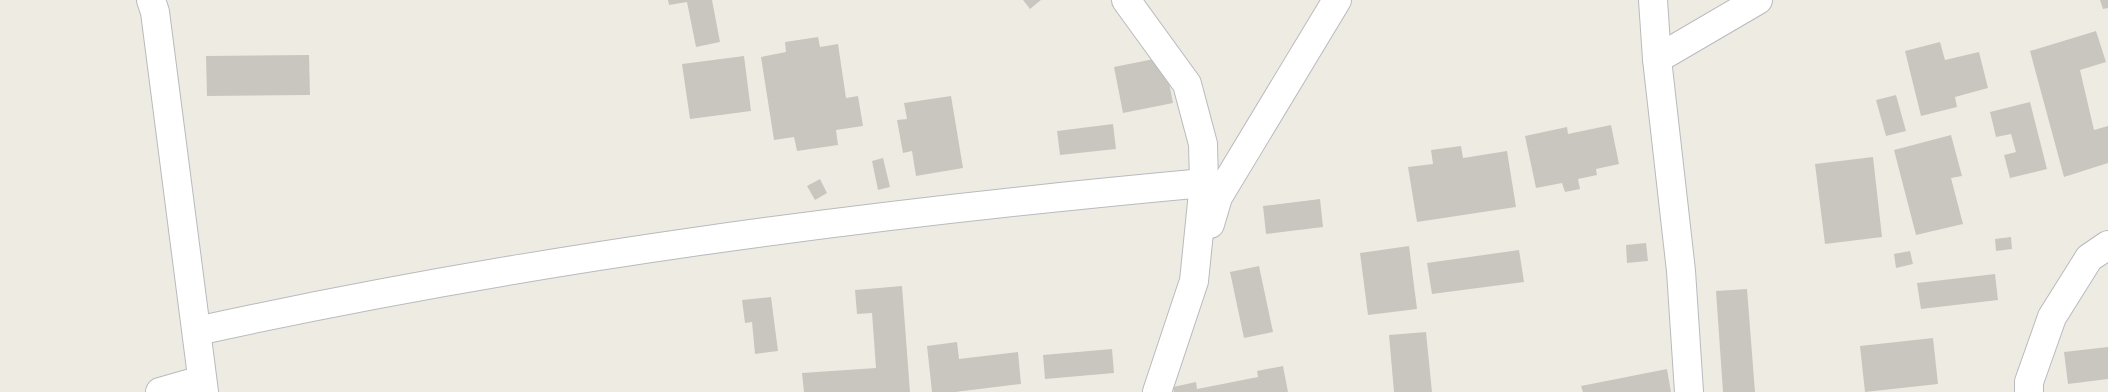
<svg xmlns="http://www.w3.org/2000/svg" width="2108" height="392" viewBox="0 0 2108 392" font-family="Montserrat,sans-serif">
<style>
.building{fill:#c9c6c0}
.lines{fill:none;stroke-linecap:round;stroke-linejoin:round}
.minor-casing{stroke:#b8babf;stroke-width:30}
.minor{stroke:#fff;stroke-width:28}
</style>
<rect width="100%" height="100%" fill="#eeece2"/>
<g class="building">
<path d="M668,0H712L720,42L696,47L687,2L669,5Z"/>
<path d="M1023,0H1041L1030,9Z"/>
<path d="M2100,0H2108V8L2103,9Z"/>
<path d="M2096,31L2106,62L2080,70L2094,130L2108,126V163L2064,177L2030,51Z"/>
<path d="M818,37L820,47L838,44L846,98L858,96L863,126L836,130L838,145L797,151L794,137L774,140L761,57L786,52L785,42Z"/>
<path d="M1940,42L1945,60L1979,52L1988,88L1955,97L1957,107L1921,116L1905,51Z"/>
<path d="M309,55L310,95L207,96L206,56Z"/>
<path d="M744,56L751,111L690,119L682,64Z"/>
<path d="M1164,57L1173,103L1123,113L1114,67Z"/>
<path d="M1896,95L1906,131L1886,136L1876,100Z"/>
<path d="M951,96L963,168L916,176L912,151L903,153L897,120L907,119L904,103Z"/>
<path d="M2030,102L2047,169L2010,178L2004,155L2016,152L2011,134L1996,137L1990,112Z"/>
<path d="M1113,124L1116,149L1060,155L1057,131Z"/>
<path d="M1611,125L1619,164L1596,169L1597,175L1578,179L1580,189L1565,192L1562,183L1536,188L1525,136L1567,127L1568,134Z"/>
<path d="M1951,135L1962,176L1951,178L1963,224L1916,235L1894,150Z"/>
<path d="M1461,146L1463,158L1507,151L1516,207L1417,222L1408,167L1433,164L1431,150Z"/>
<path d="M1873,157L1882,237L1825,244L1815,164Z"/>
<path d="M883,158L890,187L878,190L872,161Z"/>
<path d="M820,179L827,193L815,200L807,186Z"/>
<path d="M1320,199L1323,227L1266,234L1263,206Z"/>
<path d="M2011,237L2012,249L1996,251L1995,239Z"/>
<path d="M1646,243L1648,261L1627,263L1626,245Z"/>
<path d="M1409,246L1417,309L1368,315L1360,253Z"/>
<path d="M1519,250L1524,282L1432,294L1427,263Z"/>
<path d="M1910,251L1913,264L1896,268L1894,254Z"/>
<path d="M1259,266L1273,332L1244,338L1230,272Z"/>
<path d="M1995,274L1998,300L1921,309L1917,283Z"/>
<path d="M902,286L910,392H804L802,373L876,368L872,313L857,314L855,290Z"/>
<path d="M1747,289L1755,392H1723L1716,291Z"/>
<path d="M771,297L778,351L755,354L752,322L745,323L742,300Z"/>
<path d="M1426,332L1432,392H1394L1389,335Z"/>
<path d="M1933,338L1938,384L1865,392L1860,346Z"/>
<path d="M957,342L959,359L1018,352L1021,384L955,392H932L927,346Z"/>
<path d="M2108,347V379L2068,384L2064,352Z"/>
<path d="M1112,349L1114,373L1045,379L1043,355Z"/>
<path d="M1283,366L1288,392H1174L1173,387L1196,382L1197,389L1258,377L1257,371Z"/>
<path d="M1667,369L1671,392H1583L1581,386Z"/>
</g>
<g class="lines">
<defs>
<g id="minor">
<path d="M151,0L155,12L204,392"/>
<path d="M1126,0L1187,84L1203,144L1204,183L1194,281L1157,392"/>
<path d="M1653,0L1657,59L1681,271L1689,392"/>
<path d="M1657,59L1758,0"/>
<path d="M1210,224L1218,197L1337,0"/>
<path d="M197,331C529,258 866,214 1204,183"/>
<path d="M160,392L202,380"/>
<path d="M2029,392V382L2052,317L2089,258L2108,245"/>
</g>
</defs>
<use href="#minor" class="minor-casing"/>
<use href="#minor" class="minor"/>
</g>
</svg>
